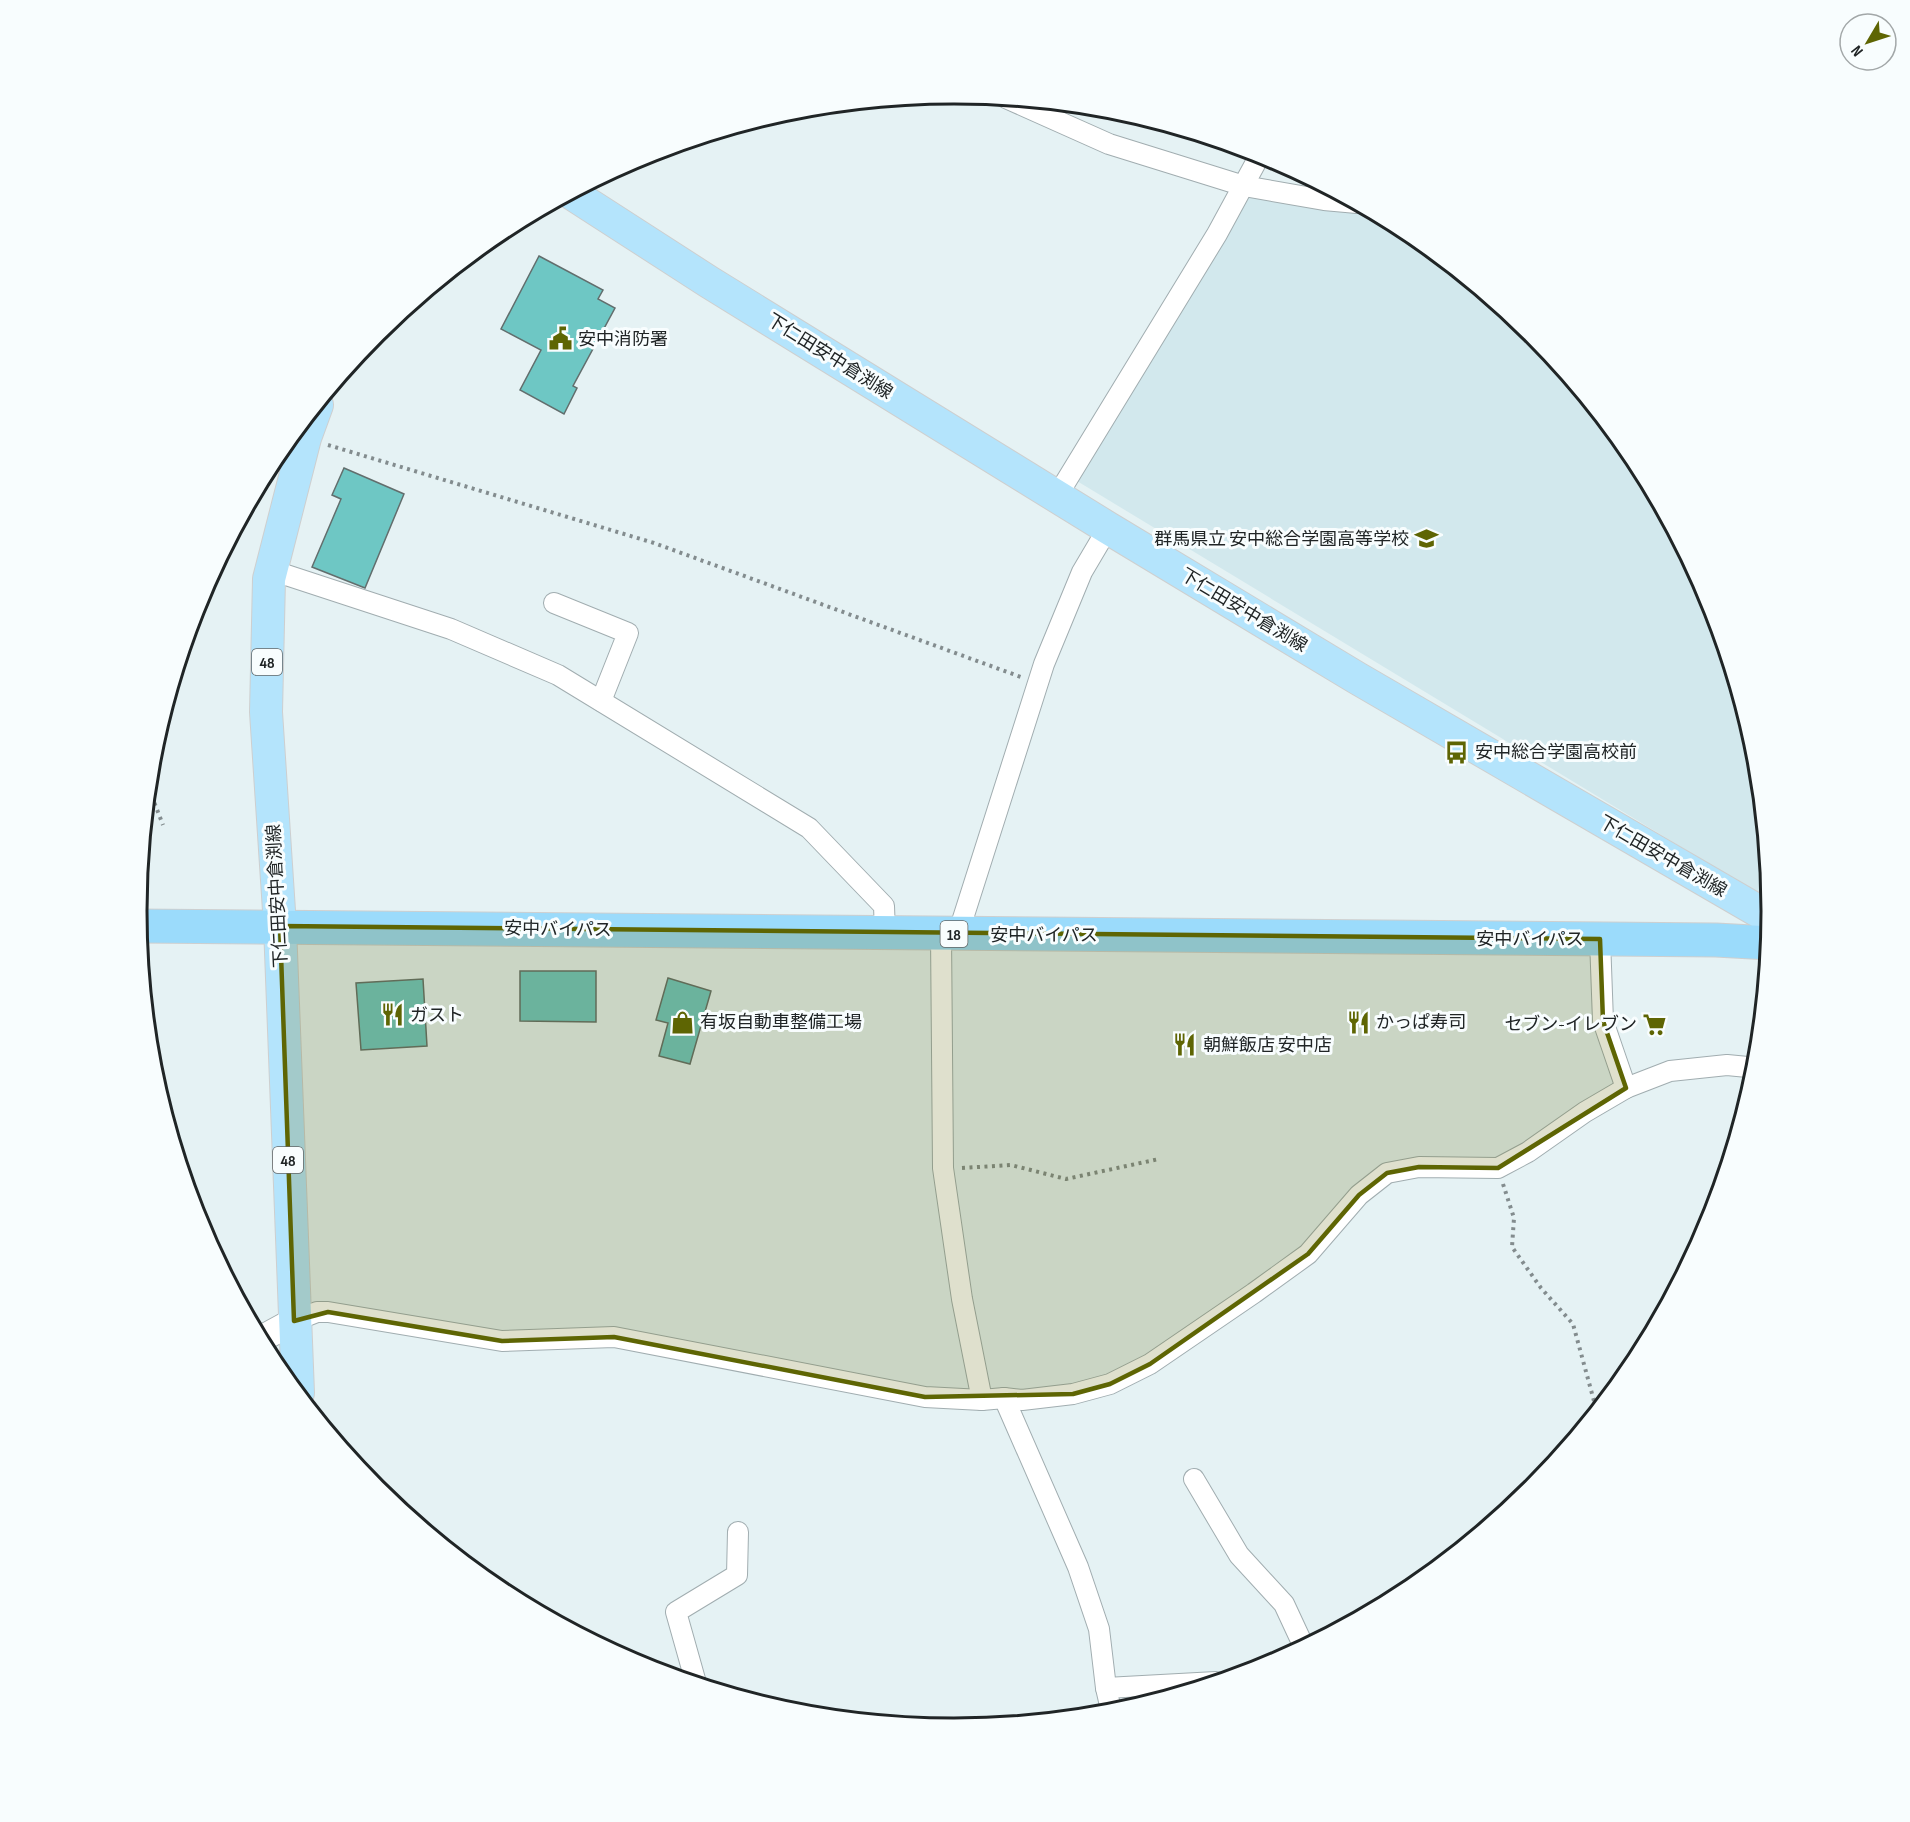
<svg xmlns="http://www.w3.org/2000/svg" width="1910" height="1822" viewBox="0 0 1910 1822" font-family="'Sofia Sans Condensed','Noto Sans JP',sans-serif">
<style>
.built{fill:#d2e8ed}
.building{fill:#6ec7c4;stroke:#626e6d;stroke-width:1.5}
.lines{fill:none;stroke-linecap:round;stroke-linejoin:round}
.minor-casing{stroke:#a1adb0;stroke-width:22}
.tertiary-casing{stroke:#a1adb0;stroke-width:28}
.primary-casing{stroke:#cecfcf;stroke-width:34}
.trunk-casing{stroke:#cecfcf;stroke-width:35}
.path{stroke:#838c8e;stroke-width:4;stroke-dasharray:3 4.5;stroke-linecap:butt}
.minor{stroke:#fff;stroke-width:20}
.tertiary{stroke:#fff;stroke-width:26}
.primary{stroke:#b4e4fc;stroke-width:32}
.trunk{stroke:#9bdbfb;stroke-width:33}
.marked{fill:#5e6503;fill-opacity:0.2;stroke:#5e6503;stroke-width:4.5;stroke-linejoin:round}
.labels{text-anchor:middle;stroke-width:6;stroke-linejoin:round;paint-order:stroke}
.shield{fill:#f8fdfe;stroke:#616667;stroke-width:1.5}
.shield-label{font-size:16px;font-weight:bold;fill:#202526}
.poi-label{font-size:18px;fill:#202526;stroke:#f8fdfe;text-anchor:start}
.street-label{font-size:18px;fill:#202526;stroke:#f8fdfe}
.rim{fill:none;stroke:#202526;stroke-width:3}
</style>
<rect width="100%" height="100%" fill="#e5f2f4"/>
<path class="built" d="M1257,194L1322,208L1373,211L1410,231L1534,333L1635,457L1711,598L1757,752L1772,902L1077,481L1247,197Z"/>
<g class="building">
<path d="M539,256L603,290L598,299L615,308L573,386L577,388L564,414L520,390L541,350L501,329Z"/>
<path d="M344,468L404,494L365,588L312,567L341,499L332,495Z"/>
<path d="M520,971H596V1022L520,1021Z"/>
<path d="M668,978L711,991L690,1064L659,1056L668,1023L656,1020Z"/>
<path d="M423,979L427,1046L361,1050L356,983Z"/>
</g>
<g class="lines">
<defs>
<g id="minor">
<path d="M1006,98L1109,144L1244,186L1324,200L1357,203"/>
<path d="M1057,496L1217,234L1261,153"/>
<path d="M271,570L451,629L558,675L809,828L884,906L885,933"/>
<path d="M554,603L628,633L601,701"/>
<path d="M941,934L943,1168L962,1299L982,1400"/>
<path d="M958,934L1044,664L1082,572L1108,528"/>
<path d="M1600,939L1603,1021L1626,1088"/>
<path d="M294,1321L317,1312H328L502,1341L614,1337L925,1397L982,1400L1004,1398L1022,1400L1073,1394L1110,1384L1150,1364L1254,1293L1308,1254L1359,1195L1387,1173L1419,1167L1498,1168L1528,1152L1585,1112L1626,1088L1670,1071L1727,1065L1758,1068"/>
<path d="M1004,1398L1078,1567L1099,1629L1106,1688L1112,1714"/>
<path d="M1194,1479L1239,1555L1284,1604L1304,1647"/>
<path d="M696,1683L676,1612L737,1575L738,1532"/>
<path d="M1106,1688L1216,1682"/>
</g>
<path id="tertiary" d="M261,1339L294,1321"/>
<g id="primary">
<path d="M571,193L709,282L1108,528L1357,678L1772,919"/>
<path d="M298,1393L280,926L266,712L269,579L305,438L317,405"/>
</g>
<path id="trunk" d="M139,926L1716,940L1770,943"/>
</defs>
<use href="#minor" class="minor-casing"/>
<use href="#tertiary" class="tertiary-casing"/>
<use href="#primary" class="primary-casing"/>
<use href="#trunk" class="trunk-casing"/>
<g class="path">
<path d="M328,445L654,543L1021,677"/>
<path d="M149,789L163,825"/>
<path d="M962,1168L1011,1165L1066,1179L1159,1159"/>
<path d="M1503,1184L1514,1218L1512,1247L1541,1288L1573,1324L1597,1412"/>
</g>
<use href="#minor" class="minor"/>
<use href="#tertiary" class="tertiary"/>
<use href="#primary" class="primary"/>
<use href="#trunk" class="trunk"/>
</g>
<path class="marked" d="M280,926L1600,939L1603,1021L1626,1088L1498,1168L1419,1167L1387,1173L1359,1195L1308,1254L1150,1364L1110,1384L1073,1394L925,1397L614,1337L502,1341L328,1312L294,1321Z"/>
<defs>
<symbol id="civic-bare" viewBox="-9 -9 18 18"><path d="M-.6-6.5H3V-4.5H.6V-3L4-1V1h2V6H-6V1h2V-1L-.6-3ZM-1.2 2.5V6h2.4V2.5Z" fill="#5e6503" stroke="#f8fdfe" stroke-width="2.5" paint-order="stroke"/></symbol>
<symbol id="school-bare" viewBox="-9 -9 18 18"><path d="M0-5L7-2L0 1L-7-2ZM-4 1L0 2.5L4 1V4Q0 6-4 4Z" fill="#5e6503" stroke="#f8fdfe" stroke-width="2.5" paint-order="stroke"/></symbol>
<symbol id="bus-bare" viewBox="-9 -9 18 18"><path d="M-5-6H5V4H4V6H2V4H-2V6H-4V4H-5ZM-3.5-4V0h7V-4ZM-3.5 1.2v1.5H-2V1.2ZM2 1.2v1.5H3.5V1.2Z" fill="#5e6503" stroke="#f8fdfe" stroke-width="2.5" paint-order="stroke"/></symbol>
<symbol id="restaurant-bare" viewBox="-9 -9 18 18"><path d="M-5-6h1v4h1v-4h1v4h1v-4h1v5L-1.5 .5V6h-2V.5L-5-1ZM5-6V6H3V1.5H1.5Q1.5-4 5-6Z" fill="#5e6503" stroke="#f8fdfe" stroke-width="2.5" paint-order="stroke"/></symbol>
<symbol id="shop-bare" viewBox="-9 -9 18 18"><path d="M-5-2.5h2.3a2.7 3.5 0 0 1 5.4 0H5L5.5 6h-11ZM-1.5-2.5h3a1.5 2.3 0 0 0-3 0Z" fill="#5e6503" stroke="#f8fdfe" stroke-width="2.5" paint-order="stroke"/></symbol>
<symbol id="supermarket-bare" viewBox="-9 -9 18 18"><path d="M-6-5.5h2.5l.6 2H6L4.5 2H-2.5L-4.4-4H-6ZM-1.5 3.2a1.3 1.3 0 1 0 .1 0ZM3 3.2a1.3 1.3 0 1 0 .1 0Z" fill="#5e6503" stroke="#f8fdfe" stroke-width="2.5" paint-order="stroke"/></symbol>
</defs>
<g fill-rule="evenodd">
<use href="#civic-bare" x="544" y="322" width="33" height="33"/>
<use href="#school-bare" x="1410" y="522" width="33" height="33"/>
<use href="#bus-bare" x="1440" y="736" width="33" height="33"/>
<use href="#restaurant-bare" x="376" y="998" width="33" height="33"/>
<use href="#shop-bare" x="666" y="1006" width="33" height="33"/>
<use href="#restaurant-bare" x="1342" y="1006" width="33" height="33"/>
<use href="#supermarket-bare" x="1638" y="1008" width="33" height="33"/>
<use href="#restaurant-bare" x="1168" y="1028" width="33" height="33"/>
</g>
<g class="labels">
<g class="shield">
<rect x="252" y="649" width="30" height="26" rx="4.5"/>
<rect x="940.5" y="921" width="27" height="26" rx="4.5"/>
<rect x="273" y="1147" width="30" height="26" rx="4.5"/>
</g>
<g class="shield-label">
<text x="267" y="668">48</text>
<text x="954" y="940">18</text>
<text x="288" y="1166">48</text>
</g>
<g class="poi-label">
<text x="578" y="345">安中消防署</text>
<text x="1409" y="545" text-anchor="end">群馬県立 安中総合学園高等学校</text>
<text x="1475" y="758">安中総合学園高校前</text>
<text x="410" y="1021">ガスト</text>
<text x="700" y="1028">有坂自動車整備工場</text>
<text x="1376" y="1028">かっぱ寿司</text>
<text x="1637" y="1030" text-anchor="end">セブン-イレブン</text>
<text x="1203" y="1051">朝鮮飯店 安中店</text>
</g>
<g class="street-label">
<text transform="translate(830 356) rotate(32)" y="6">下仁田安中倉渕線</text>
<text transform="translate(1244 610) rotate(31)" y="6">下仁田安中倉渕線</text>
<text transform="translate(1663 856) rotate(30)" y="6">下仁田安中倉渕線</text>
<text transform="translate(277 896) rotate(-93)" y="6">下仁田安中倉渕線</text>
<text transform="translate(558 929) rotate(1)" y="6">安中バイパス</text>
<text x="1044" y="941">安中バイパス</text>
<text x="1530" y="945">安中バイパス</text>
</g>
</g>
<path d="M0 0H1910V1822H0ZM147 911a807 807 0 1 1 1614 0a807 807 0 1 1-1614 0Z" fill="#f8fdfe" fill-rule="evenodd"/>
<path class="rim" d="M147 911a807 807 0 1 1 1614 0a807 807 0 1 1-1614 0Z"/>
<g transform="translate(1868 42) rotate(231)"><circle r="28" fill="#f8fdfe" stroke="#a2a7a8" stroke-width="1.5"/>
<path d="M0-4.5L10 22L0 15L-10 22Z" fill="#5e6503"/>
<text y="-9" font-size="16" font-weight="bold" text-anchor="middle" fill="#202526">N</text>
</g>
</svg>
